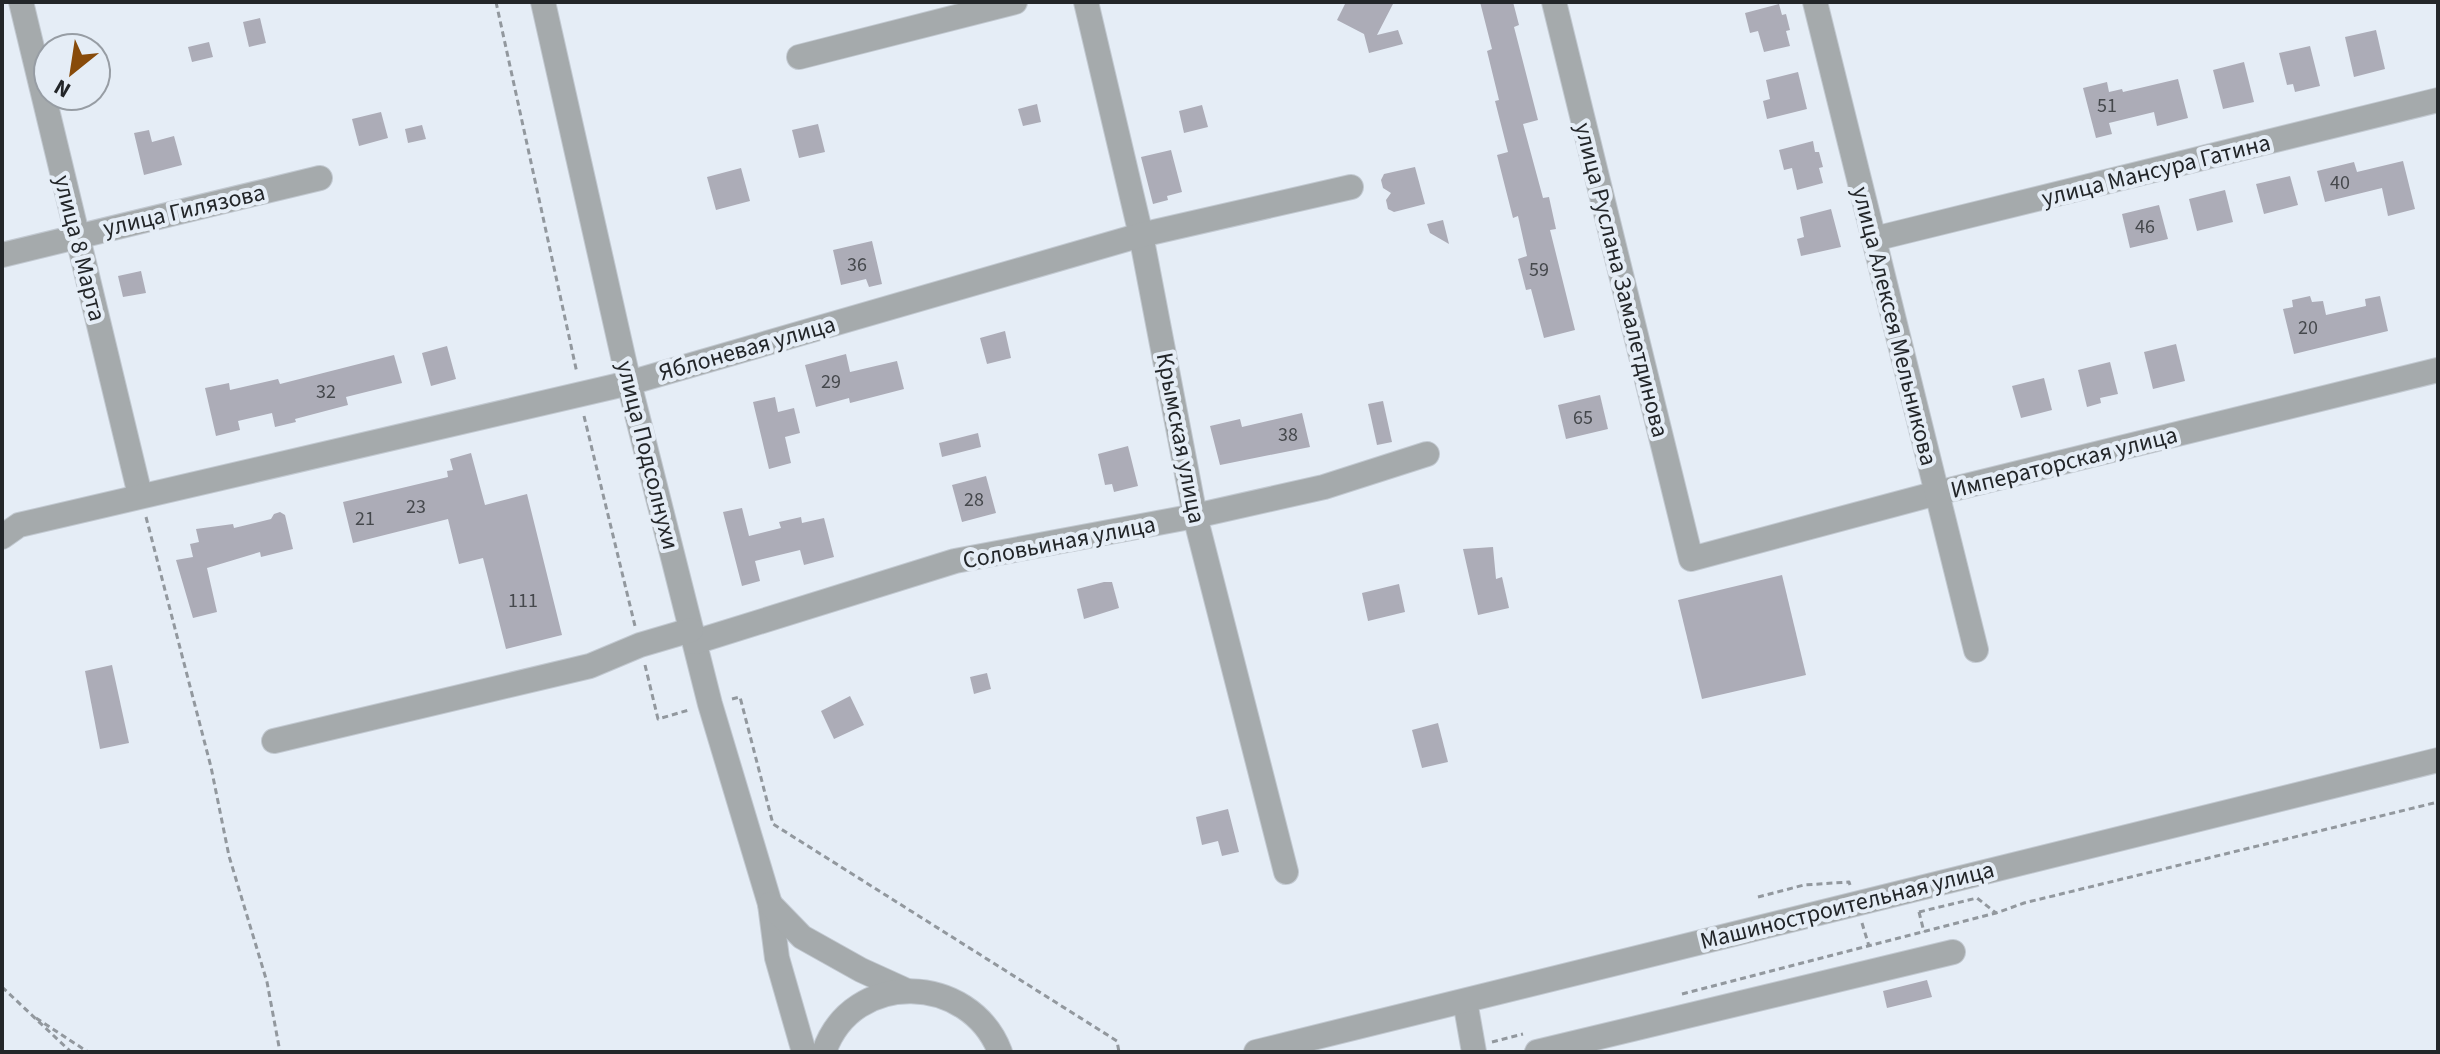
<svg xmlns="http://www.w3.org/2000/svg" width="2440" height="1054" viewBox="0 0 2440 1054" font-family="'Source Sans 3',sans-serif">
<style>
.building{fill:#acacb7}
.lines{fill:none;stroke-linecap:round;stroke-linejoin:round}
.minor-casing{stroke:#c2c9d1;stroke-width:26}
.path{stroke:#92989e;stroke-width:3;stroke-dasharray:6 4;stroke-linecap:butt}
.minor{stroke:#a5aaac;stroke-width:24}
.labels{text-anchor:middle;stroke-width:8;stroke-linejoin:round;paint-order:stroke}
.number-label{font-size:20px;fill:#45484c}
.street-label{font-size:24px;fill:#232629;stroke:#e5edf6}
</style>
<rect width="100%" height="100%" fill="#e5edf6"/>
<g class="building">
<path d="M1346,2H1394L1377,35L1398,30L1403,44L1369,53L1364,34L1337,20Z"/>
<path d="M1480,2H1513L1519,25L1514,27L1538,120L1523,124L1543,198L1549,197L1556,229L1550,230L1575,330L1544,338L1531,289L1526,290L1518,259L1527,256L1518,216L1513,218L1497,155L1508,152L1495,101L1499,100L1487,51L1492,49Z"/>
<path d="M1779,4L1782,15L1786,14L1790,30L1786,31L1790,46L1764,52L1758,31L1750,33L1745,13Z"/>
<path d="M260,18L266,43L249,47L243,22Z"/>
<path d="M2376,30L2385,69L2354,77L2345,37Z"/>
<path d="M209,42L213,57L192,62L188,47Z"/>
<path d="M2310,46L2320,86L2295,92L2293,84L2287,85L2279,53Z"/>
<path d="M2244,62L2254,102L2223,109L2213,70Z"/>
<path d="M1798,72L1807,109L1767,119L1763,101L1770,99L1766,80Z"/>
<path d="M2178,79L2188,118L2157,126L2154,112L2109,123L2112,134L2096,138L2083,88L2107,82L2109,92L2122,89L2123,92Z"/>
<path d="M1037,104L1041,122L1023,126L1018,109Z"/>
<path d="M1202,105L1208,127L1184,133L1179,111Z"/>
<path d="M381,112L388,138L359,146L352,119Z"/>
<path d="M818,124L825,152L799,158L792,130Z"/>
<path d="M422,125L426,139L408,143L405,129Z"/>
<path d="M149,130L152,142L174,136L182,165L144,175L134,133Z"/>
<path d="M1813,141L1815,152H1819L1823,167L1819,168L1823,183L1797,190L1792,168L1784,170L1779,150Z"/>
<path d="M1171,150L1182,192L1167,196L1168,200L1153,204L1141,157Z"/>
<path d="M2403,161L2415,209L2388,216L2382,188L2325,202L2317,171L2354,162L2357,172Z"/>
<path d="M1415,167L1425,204L1394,212L1388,209L1386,200L1391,193L1383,188L1381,180L1384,174Z"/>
<path d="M741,168L750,201L716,210L707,177Z"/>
<path d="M2290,176L2298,205L2264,214L2256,184Z"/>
<path d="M2225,190L2233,222L2197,231L2189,199Z"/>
<path d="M2159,205L2168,239L2130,248L2122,214Z"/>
<path d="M1831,209L1841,247L1801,256L1797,239L1804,237L1800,217Z"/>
<path d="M1443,220L1449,244L1430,233L1427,224Z"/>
<path d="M872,241L882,284L869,287L866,279L841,285L833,250Z"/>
<path d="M141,271L146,293L123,297L118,276Z"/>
<path d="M2310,296L2312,302L2323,301L2326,315L2366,306L2365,299L2380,296L2388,331L2294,354L2283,309L2293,307L2292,300Z"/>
<path d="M1005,331L1011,358L987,364L980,338Z"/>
<path d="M2176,344L2185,381L2153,389L2144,352Z"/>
<path d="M447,346L456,379L431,386L422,353Z"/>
<path d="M846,354L850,372L897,361L904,389L850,403L849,398L816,407L805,365Z"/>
<path d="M394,355L402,383L346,397L348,405L295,419L296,422L275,427L272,413L238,421L240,430L216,436L205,388L229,383L230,390L278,379L280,384Z"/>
<path d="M2110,362L2118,394L2100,398L2101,403L2087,407L2078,370Z"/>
<path d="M2044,378L2052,410L2021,418L2012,386Z"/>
<path d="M1600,395L1608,429L1566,439L1558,405Z"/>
<path d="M775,397L778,412L794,408L800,433L785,437L791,463L769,469L753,402Z"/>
<path d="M1383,401L1392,442L1377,445L1368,404Z"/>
<path d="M1302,413L1310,447L1220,465L1210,426L1240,419L1242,427Z"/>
<path d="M978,433L981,447L942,457L939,443Z"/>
<path d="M1128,446L1138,486L1114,492L1112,484L1105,485L1098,454Z"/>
<path d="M471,453L485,505L527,494L562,635L506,649L483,558L459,564L448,519L353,543L343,502L448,477L447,471L453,470L450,459Z"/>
<path d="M986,476L996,513L962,522L952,485Z"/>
<path d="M742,508L749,536L781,528L779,522L801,517L802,523L824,518L834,557L804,565L800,550L755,561L760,581L742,586L723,512Z"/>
<path d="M280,512L285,515L293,549L261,557L260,552L207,568L217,612L193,618L176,560L193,557L190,544L199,542L196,529L233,524L234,528L271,519L274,514Z"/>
<path d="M1493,547L1496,579L1502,577L1509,608L1478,615L1463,549Z"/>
<path d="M1782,575L1806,675L1702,699L1678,600Z"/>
<path d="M1104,582H1112L1119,608L1084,619L1077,589Z"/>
<path d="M1399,584L1405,612L1368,621L1362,593Z"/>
<path d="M112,665L129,743L100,749L85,671Z"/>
<path d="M987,673L991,689L974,694L970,677Z"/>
<path d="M850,696L864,725L834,739L821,711Z"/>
<path d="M1438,723L1448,762L1422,768L1412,730Z"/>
<path d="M1228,809L1239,852L1222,856L1218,841L1202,845L1196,817Z"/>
<path d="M1927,980L1932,997L1887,1008L1883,991Z"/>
</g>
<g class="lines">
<defs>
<g id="minor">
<path d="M21,2L140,495"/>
<path d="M543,2L629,383L710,704L770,904L777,958L804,1052"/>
<path d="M1086,2L1141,235L1195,516L1286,872"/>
<path d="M1554,2L1691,559L1937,493L2438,370"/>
<path d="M1815,2L1976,650"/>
<path d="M799,57L1015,2"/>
<path d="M1874,239L2438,100"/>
<path d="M2,255L320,178"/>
<path d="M2,537L19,525L629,383L1141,235L1351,187"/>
<path d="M695,642L955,561L1195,516L1324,487L1427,454"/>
<path d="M274,741L590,666L640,645L691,630"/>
<path d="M770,904L802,937L861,970L905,990"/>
<path d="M1465,1001L1474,1052"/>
<path d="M824,1052C852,969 970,973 1000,1052"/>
<path d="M1256,1052L2438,760"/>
<path d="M1537,1052L1953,952"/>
</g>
</defs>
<use href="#minor" class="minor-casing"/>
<g class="path">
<path d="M496,2L577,373"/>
<path d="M584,416L635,626"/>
<path d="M146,517L211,767L229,856L267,982L280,1052"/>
<path d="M645,665L658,719L689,710"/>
<path d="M732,699L740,697L773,824L1117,1041L1119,1052"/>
<path d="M1758,897L1804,885L1849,882L1850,885"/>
<path d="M1919,912L1977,898L1996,913"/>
<path d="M1919,912L1924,932"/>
<path d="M1862,923L1869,946"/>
<path d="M2,987L71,1052"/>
<path d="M1682,994L1996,913L2024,903L2438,802"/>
<path d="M36,1018L88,1052"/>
<path d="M1492,1042L1523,1034"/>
</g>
<use href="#minor" class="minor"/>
</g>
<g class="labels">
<g class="number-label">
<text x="2107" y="112">51</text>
<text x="2340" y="189">40</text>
<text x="2145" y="233">46</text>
<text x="857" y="271">36</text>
<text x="1539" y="276">59</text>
<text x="2308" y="334">20</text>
<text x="831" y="388">29</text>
<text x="326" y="398">32</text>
<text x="1583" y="424">65</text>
<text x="1288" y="441">38</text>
<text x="974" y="506">28</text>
<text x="416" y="513">23</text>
<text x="365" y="525">21</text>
<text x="523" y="607">111</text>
</g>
<g class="street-label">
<text transform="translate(2156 170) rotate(-14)" y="8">улица Мансура Гатина</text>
<text transform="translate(184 210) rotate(-13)" y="8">улица Гилязова</text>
<text transform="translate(80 248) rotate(76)" y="8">улица 8 Марта</text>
<text transform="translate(1622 280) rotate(76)" y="8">улица Руслана Замалетдинова</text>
<text transform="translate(1895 326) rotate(76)" y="8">улица Алексея Мельникова</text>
<text transform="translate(747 348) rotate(-16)" y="8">Яблоневая улица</text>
<text transform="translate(1181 438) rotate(79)" y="8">Крымская улица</text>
<text transform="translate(648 455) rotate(76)" y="8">улица Подсолнухи</text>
<text transform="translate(2064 462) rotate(-14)" y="8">Императорская улица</text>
<text transform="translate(1059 542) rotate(-11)" y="8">Соловьиная улица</text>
<text transform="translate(1847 905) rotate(-14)" y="8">Машиностроительная улица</text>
</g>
</g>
<rect width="2440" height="1054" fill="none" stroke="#232629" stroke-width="8"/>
<g transform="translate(72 72) rotate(210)"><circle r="38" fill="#e5edf6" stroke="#979da4" stroke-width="2"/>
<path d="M0-6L14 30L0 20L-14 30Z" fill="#884b0a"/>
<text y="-12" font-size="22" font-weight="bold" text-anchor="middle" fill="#232629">N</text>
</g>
</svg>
